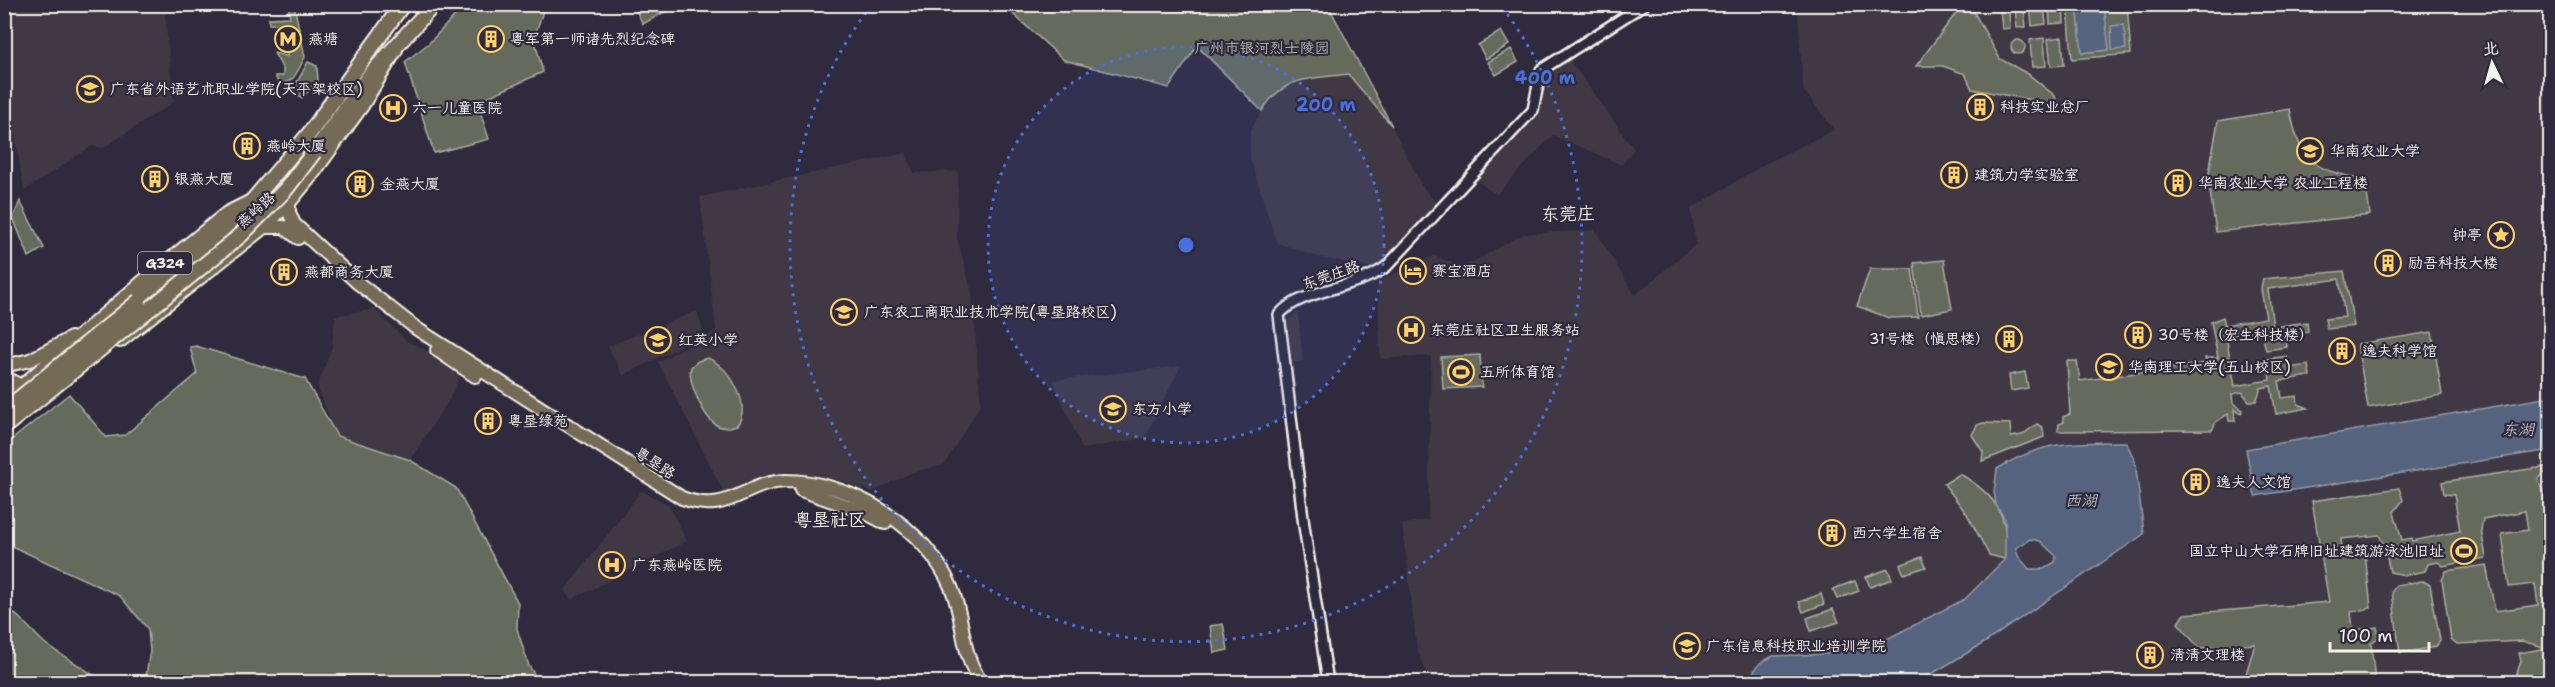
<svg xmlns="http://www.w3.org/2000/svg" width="2555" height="687" viewBox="0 0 2555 687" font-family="'Shantell Sans','LXGW WenKai TC',sans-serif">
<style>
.built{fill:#413745}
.green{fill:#656a5c;stroke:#acaea2;stroke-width:1.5}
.water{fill:#54647e;stroke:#949ca8;stroke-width:1.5;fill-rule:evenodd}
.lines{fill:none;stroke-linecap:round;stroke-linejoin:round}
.minor-casing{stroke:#f4f1e8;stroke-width:14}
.major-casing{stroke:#f4f1e8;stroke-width:16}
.highway-casing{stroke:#f4f1e8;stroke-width:18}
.minor{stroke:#2f2a3d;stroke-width:9}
.major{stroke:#746b55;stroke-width:12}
.highway{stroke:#746b55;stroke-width:14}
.highway-bridge-casing{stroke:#f4f1e8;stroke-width:18;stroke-linecap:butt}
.highway-bridge{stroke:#746b55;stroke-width:14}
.ring{fill:none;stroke:#486fdb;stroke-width:3;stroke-dasharray:3 6}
.labels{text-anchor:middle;stroke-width:4.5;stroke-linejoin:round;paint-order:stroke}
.shield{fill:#2f2a3d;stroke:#b9b5b5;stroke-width:1.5}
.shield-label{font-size:14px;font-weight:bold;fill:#f4f1e8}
.poi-label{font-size:15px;fill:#f4f1e8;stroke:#2f2a3d;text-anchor:start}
.park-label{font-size:15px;fill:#b4b4a9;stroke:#2f2a3d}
.street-label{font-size:15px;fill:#f4f1e8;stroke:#2f2a3d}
.water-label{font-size:16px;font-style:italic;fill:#b4b9be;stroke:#2f2a3d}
.quarter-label{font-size:18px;fill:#f4f1e8;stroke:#2f2a3d}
.centre{fill:#486fdb;stroke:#2f2a3d;stroke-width:3}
.ring-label{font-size:18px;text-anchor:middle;font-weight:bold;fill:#486fdb;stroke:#2f2a3d;stroke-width:4.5;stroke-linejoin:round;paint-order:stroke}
</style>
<rect width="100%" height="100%" fill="#2f2a3d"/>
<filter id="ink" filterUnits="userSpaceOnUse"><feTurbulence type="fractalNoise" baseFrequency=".0167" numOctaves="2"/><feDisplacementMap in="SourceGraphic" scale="12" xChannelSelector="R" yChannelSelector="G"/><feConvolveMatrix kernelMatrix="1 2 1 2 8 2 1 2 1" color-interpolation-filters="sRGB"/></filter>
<g filter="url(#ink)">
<g class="built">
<path d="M4,5H164L174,102L103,148L92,146L24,191L5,75Z"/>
<path d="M1804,5H2550V682H1431L1417,650L1402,524L1428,520L1431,356L1380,359L1378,281L1434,256L1464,267L1523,234L1595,230L1635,295L1696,244L1691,209L1764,164L1834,130L1803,90L1798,14Z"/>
<path d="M1569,59L1634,149L1622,165L1553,135L1496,195L1473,178L1538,108L1546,72Z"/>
<path d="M1348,74L1392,126L1422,186L1439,206L1398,255L1375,268L1318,257L1277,243L1250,158V131L1267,102L1290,82Z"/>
<path d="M906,153L914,173L958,171L957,237L972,293L981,404L944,465L913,472L872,492L838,480L790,472L770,475L725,495L658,362L716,330L700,197Z"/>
<path d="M374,309L408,342L433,353L460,376L450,398L410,460L337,436L317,387L332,347L335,316Z"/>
<path d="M697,311L704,334L623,376L608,346Z"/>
<path d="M1298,312L1303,361L1292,363L1287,320Z"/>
<path d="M1181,366L1145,438L1082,449L1053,380Z"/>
<path d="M641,491L668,504L687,541L571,600L565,590Z"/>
</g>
<g class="green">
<path d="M1963,4L1970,5L2000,59L2028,74L2055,96L2058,110L2033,100L1972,89L1965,74L1943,66H1916Z"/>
<path d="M288,5H294L305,57C298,70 295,83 279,84L275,76H283V69L274,53L287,56L289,25L269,24V18L290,17Z"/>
<path d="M465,5H545L534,38L543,72L477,102L489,139L434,153L405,62L429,43Z"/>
<path d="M633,5H677L643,24Z"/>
<path d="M1003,5H1328L1392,126L1348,74C1311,79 1284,75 1262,111L1197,46L1169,88L1064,60Z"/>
<path d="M2030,5H2044L2046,24L2032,26Z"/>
<path d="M2049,5H2063L2064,23L2050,24Z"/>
<path d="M2068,5H2127L2131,54L2072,59Z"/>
<path d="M2015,8H2024L2026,27L2017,28Z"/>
<path d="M2000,9H2009L2010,28L2002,29Z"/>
<path d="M1501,31L1509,45L1486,59L1478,45Z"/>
<path d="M2062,37L2064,65L2051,66L2048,39Z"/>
<path d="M2044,38L2046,66L2032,67L2030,40Z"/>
<circle cx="2018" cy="47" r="7"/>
<path d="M1511,49L1518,62L1496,75L1488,62Z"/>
<path d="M308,62L317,66L318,81L302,98L289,87L297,82Z"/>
<path d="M2290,109C2299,161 2313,171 2365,179L2370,215L2216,232L2208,178L2218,121Z"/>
<path d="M20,201L44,248L29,257L13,218Z"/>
<path d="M1944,260L1952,309L1921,315L1914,263Z"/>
<path d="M1870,269H1912L1918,317L1889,318L1857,306Z"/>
<path d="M2344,271L2354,326L2327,329L2325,319L2345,317L2339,279L2268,289L2273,327L2307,322L2308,332L2286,335L2287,347L2266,350L2261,330L2226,336L2235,386L2270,380L2267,359L2287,356L2289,368L2308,365L2310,376L2279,381L2282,398L2297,396L2298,404L2308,408L2276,414L2271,386L2261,388L2256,401H2249L2242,392L2232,394L2233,403L2243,410L2241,414L2234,409L2235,421H2229L2228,414L2216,422L2212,430L2058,431L2059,424L2064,422L2063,417L2070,414L2067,361H2077L2080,381L2206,363L2205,358H2218L2211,322L2223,317L2225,325L2266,318L2261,289L2263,279Z"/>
<path d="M2432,332L2442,395L2368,408L2357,344Z"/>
<path d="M196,346L305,379L337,436L410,460L456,488L518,603L517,629L529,666L539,682H145L150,651L148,629L120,596L5,543V445L69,394L106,437L125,435L197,374L190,347Z"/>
<path d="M1480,355L1482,387L1443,389L1441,357Z"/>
<path d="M707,358C729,365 753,406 737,425C731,427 725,429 718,426C704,419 687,381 691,367L698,361Z"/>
<path d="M2025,372L2028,388L2011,391L2009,375Z"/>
<path d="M1983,423L2010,424L2011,437L2022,435L2037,424L2043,428L2044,437L1982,461L1983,452L1972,435L1977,425Z"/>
<path d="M2550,466V471L2544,473L2538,480L2544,491L2550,521V682H2479L2516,676L2521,661L2519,653L2547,648L2522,641L2457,644L2451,639L2442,580L2446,571L2486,565L2495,611L2538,605L2535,584L2509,587L2502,534L2528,530L2525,511L2483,519L2481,529L2486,558L2443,566L2438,562L2428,564L2425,571L2405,575L2390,572L2385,548L2379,535L2341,539L2343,557L2365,554L2371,608L2351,612L2353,630L2377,627L2379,637L2371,643L2375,682H2266L2245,677L2255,644L2199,648L2178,623L2184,614L2329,602L2312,501L2399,488L2403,500L2394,512L2402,540L2412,538L2413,541L2460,531L2454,495L2444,494L2442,482Z"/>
<path d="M1960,474C1996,495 2011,517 2005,559L1989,555L1967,514L1944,484Z"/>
<path d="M1922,557L1926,567L1904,574L1900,565Z"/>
<path d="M1888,569L1892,579L1870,587L1866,577Z"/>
<path d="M1855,581L1859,591L1837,599L1833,589Z"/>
<path d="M2423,581L2430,585L2440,640L2436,647L2400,653L2392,592L2396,585Z"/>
<path d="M1821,594L1824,604L1803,612L1799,602Z"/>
<path d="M4,607C22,616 32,633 47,645C65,658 85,667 102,682H5Z"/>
<path d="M1833,609L1839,622L1811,631L1807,618Z"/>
<path d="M1223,624L1228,650L1214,653L1210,626Z"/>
</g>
<g class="water">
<path d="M2077,5H2104L2109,50L2082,53Z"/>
<path d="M2124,25L2126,49L2112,50L2111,26Z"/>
<path d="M2550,397V450L2255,496L2246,449Z"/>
<path d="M2126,442L2135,461L2144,534L1984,643L1918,682L1814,680L1746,682L1760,663L1773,656L1825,654L1887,639L1965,599L2005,559V519L1996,505L1994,492L1997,469C2041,441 2075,442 2126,442ZM2030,539L2040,541L2056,556L2055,562L2044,569H2029L2018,556L2016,548Z"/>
<path d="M2473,545L2475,554L2455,557L2453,548Z"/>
</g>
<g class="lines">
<defs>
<path id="minor" d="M1328,682L1304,526L1279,315C1300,289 1358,289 1387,266L1533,110L1541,70L1645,4"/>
<g id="major">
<path d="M289,203V212L294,224L358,283L417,329L682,498C730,516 744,482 786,481C852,481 925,527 951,587C965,619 960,653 981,682"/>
<path d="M264,227H284L298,238"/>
<path d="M120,341L264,227L289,203L312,175L362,106L396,50"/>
<path d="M437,350L475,376"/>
<path d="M4,366L30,360L71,338"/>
<path d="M4,377L22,386L26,391"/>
<path d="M4,401L141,283L227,213L249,202"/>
<path d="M801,490L864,512L885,523"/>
</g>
<g id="highway">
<path d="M314,152L369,76L434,4"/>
<path d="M139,301L223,229L253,200L309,134L403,4"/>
</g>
</defs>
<use href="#minor" class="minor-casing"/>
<use href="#major" class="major-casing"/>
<use href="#highway" class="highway-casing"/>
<use href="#minor" class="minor"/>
<use href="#major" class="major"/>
<use href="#highway" class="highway"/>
<defs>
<g id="highway-bridge">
<path d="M4,411L139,301"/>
<path d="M4,427L241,235L286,189L314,152"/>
</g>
</defs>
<use href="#highway-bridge" class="highway-bridge-casing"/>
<use href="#highway-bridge" class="highway-bridge"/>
</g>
</g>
<circle cx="1186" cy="245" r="198" fill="#486fdb" fill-opacity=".12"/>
<g class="ring">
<circle cx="1186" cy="245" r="198"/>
<path d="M1502 7A396 396 0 1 1 870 7"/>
</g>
<defs>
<symbol id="metro-ring" viewBox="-11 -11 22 22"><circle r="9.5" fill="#2f2a3d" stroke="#ffd166" stroke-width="1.5"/><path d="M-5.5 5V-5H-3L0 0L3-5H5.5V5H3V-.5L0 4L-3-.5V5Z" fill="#ffd166"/></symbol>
<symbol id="building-ring" viewBox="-11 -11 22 22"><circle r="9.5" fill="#2f2a3d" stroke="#ffd166" stroke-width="1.5"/><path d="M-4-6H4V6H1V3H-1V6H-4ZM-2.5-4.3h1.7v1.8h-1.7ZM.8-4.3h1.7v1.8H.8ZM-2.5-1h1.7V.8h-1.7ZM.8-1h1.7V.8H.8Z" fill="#ffd166"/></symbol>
<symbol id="school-ring" viewBox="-11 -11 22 22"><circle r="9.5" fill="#2f2a3d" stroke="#ffd166" stroke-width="1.5"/><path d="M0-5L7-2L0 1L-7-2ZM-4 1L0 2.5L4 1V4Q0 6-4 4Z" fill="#ffd166"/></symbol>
<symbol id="hospital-ring" viewBox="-11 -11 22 22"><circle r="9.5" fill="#2f2a3d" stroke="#ffd166" stroke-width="1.5"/><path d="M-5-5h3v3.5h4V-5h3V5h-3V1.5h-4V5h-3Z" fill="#ffd166"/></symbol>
<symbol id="university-ring" viewBox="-11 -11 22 22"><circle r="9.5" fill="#2f2a3d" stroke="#ffd166" stroke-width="1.5"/><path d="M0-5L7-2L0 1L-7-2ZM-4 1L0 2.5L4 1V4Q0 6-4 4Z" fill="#ffd166"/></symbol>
<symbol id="sight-ring" viewBox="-11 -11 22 22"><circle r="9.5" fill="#2f2a3d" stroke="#ffd166" stroke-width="1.5"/><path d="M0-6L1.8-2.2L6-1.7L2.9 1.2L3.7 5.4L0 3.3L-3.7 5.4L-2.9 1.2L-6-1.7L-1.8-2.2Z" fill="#ffd166"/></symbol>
<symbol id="hotel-ring" viewBox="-11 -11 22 22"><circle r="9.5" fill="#2f2a3d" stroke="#ffd166" stroke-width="1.5"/><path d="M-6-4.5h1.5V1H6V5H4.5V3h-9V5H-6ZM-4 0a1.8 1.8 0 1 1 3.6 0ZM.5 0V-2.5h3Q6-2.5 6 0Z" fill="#ffd166"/></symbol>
<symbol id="stadium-ring" viewBox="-11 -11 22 22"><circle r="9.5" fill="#2f2a3d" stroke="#ffd166" stroke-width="1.5"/><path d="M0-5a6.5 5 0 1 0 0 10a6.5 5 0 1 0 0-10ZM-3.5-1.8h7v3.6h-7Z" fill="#ffd166"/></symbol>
</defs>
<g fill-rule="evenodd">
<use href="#metro-ring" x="273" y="24" width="30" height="30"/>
<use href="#building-ring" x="476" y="24" width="30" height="30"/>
<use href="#school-ring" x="75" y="74" width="30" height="30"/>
<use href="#building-ring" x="1965" y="92" width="30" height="30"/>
<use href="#hospital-ring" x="378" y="93" width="30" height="30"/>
<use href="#building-ring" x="232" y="131" width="30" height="30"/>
<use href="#university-ring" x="2295" y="136" width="30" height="30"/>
<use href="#building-ring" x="1939" y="160" width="30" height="30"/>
<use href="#building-ring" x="140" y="164" width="30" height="30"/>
<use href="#building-ring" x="2163" y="168" width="30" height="30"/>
<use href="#building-ring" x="345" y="169" width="30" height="30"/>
<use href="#sight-ring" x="2486" y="220" width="30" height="30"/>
<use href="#building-ring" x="2373" y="248" width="30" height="30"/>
<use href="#hotel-ring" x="1398" y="256" width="30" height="30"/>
<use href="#building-ring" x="269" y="257" width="30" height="30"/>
<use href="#university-ring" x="829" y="297" width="30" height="30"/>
<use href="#hospital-ring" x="1396" y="315" width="30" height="30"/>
<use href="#building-ring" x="2123" y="320" width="30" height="30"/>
<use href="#building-ring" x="1994" y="324" width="30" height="30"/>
<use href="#school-ring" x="643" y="325" width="30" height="30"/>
<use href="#building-ring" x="2327" y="336" width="30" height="30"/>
<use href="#university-ring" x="2094" y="352" width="30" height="30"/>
<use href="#stadium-ring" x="1446" y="357" width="30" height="30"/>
<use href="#school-ring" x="1098" y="394" width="30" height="30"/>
<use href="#building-ring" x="473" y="406" width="30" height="30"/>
<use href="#building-ring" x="2181" y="467" width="30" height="30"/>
<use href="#building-ring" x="1817" y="518" width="30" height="30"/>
<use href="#stadium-ring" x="2449" y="536" width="30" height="30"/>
<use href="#hospital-ring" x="597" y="550" width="30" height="30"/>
<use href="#school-ring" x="1672" y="631" width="30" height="30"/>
<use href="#building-ring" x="2135" y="640" width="30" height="30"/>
</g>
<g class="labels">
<rect class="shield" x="138" y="252" width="54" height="22" rx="4.5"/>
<g class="shield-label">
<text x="165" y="268">G324</text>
</g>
<g class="poi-label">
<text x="308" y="44">燕塘</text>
<text x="510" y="44">粤军第一师诸先烈纪念碑</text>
<text x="110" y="94">广东省外语艺术职业学院(天平架校区)</text>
<text x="2000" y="112">科技实业总厂</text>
<text x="412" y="113">六一儿童医院</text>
<text x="266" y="151">燕岭大厦</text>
<text x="2330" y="156">华南农业大学</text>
<text x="1974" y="180">建筑力学实验室</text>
<text x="174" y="184">银燕大厦</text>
<text x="2198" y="188">华南农业大学 农业工程楼</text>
<text x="380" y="189">金燕大厦</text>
<text x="2482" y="240" text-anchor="end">钟亭</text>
<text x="2408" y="268">励吾科技大楼</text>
<text x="1432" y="276">赛宝酒店</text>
<text x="304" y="277">燕都商务大厦</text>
<text x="864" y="317">广东农工商职业技术学院(粤垦路校区)</text>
<text x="1430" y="335">东莞庄社区卫生服务站</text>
<text x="2158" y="340">30号楼（宏生科技楼）</text>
<text x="1990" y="344" text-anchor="end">31号楼（慎思楼）</text>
<text x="678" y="345">红英小学</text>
<text x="2362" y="356">逸夫科学馆</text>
<text x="2128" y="372">华南理工大学(五山校区)</text>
<text x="1480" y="377">五所体育馆</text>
<text x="1132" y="414">东方小学</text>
<text x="508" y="426">粤垦绿苑</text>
<text x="2216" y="487">逸夫人文馆</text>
<text x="1852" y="538">西六学生宿舍</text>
<text x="2444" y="556" text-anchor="end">国立中山大学石牌旧址建筑游泳池旧址</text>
<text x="632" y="570">广东燕岭医院</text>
<text x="1706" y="651">广东信息科技职业培训学院</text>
<text x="2170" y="660">清清文理楼</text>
</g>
<g class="park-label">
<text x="1262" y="53">广州市银河烈士陵园</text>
</g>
<g class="street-label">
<text transform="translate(256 210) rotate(-42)" y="5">燕岭路</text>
<text transform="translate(1331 275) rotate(-19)" y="5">东莞庄路</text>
<text transform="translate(655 463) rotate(33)" y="5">粤垦路</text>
</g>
<g class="water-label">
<text x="2518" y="435">东湖</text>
<text x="2081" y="506">西湖</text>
</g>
<g class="quarter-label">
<text x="1568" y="220">东莞庄</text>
<text x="830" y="526">粤垦社区</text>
</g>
</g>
<circle cx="1186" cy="245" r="9" class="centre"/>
<g class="ring-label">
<text x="1545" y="84">400 m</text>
<text x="1326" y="111">200 m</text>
</g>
<rect width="2555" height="687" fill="none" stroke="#2f2a3d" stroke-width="24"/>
<rect x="12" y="12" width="2531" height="663" fill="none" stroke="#f4f1e8" stroke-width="2" filter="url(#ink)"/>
<g transform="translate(2492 63) rotate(355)" stroke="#2f2a3d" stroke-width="4.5" paint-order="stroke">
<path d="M0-4.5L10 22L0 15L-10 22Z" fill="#f4f1e8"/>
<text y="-9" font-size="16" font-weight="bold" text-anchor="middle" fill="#f4f1e8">北</text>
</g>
<path d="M2330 642v9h99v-9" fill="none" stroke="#f4f1e8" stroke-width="3"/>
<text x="2339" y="642" font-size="18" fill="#f4f1e8" stroke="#2f2a3d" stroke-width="4.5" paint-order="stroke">100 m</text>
</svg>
